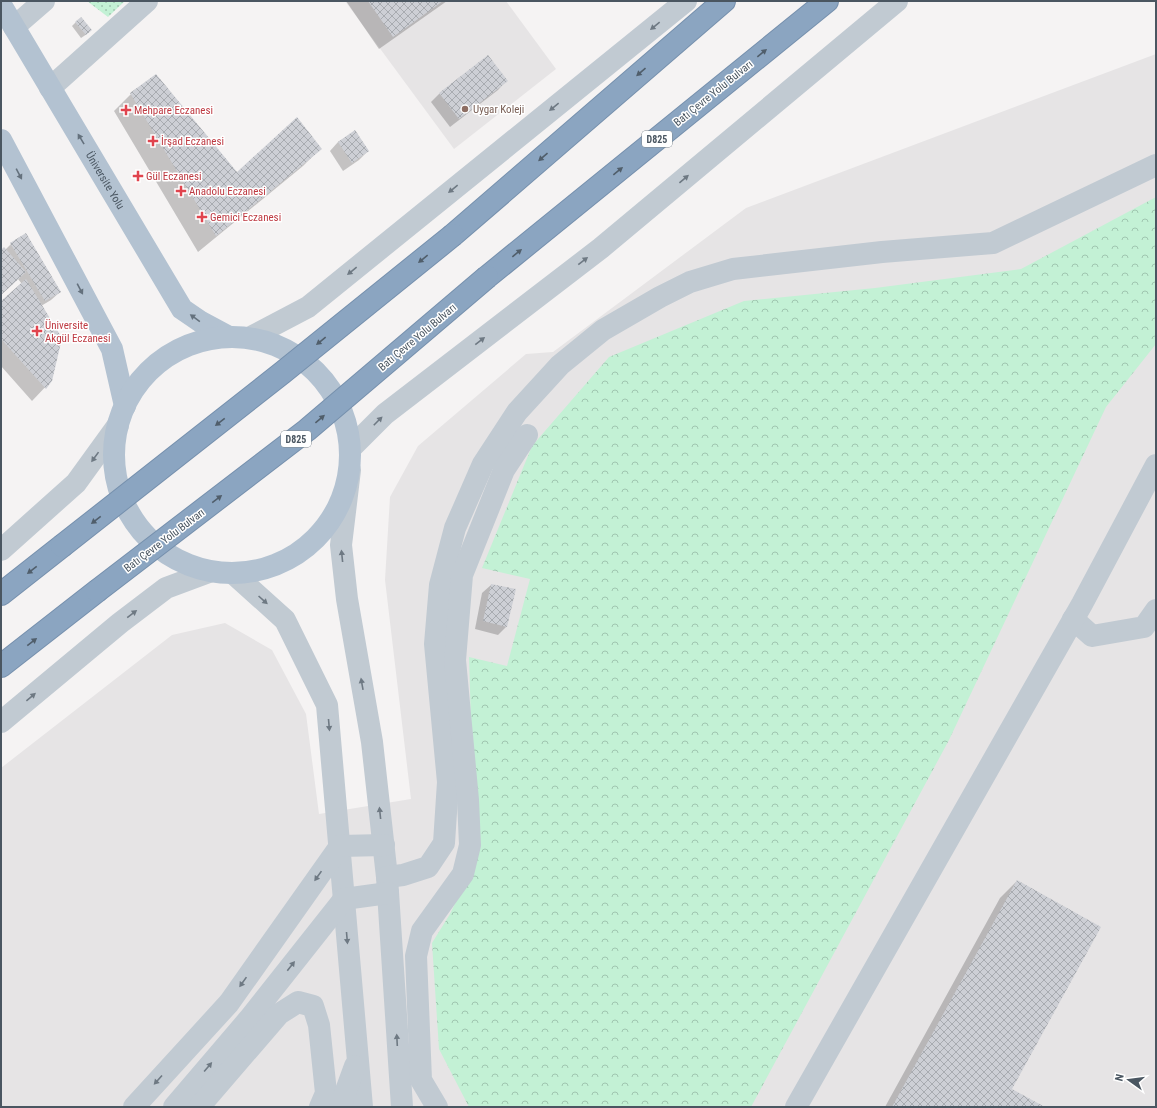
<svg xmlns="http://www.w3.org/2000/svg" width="1157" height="1108" viewBox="0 0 1157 1108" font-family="'Roboto Condensed',sans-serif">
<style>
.education{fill:#e6e4e5}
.forest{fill:url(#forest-crowns)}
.park{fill:url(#park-dots)}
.shadow{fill:#0003}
.building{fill:url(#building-cross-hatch)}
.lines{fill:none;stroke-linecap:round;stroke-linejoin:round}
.highway-casing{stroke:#7690ad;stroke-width:24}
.minor{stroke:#c1cad2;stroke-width:22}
.major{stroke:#b3c2d1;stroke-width:22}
.highway{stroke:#8ba5c1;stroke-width:22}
.highway-bridge-casing{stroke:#7690ad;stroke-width:24;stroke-linecap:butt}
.highway-bridge{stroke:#8ba5c1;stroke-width:22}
.oneway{fill:#6e7983}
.oneway2{fill:#505e6b}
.oneway3{fill:#64717d}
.education-dot{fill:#8d6e63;stroke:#fff;stroke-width:1.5}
.health-dot{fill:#e0444e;stroke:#fff;stroke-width:1.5}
.labels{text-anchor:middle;stroke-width:3;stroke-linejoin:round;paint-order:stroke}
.shield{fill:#fff;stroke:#808990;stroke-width:1}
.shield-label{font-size:10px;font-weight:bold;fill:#4a5661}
.street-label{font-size:11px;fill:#4a5661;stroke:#fff}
.education-label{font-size:11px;fill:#785e54;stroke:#fff;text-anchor:start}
.health-label{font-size:11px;fill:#be3a42;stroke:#fff;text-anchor:start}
</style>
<defs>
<pattern id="forest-crowns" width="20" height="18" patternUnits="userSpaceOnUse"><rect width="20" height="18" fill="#c3f1d5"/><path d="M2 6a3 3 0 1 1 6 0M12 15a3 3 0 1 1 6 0" fill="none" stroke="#a0c6b0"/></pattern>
<pattern id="park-dots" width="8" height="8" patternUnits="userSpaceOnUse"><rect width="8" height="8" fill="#c3f1d5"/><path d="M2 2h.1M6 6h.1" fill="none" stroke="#a0c6b0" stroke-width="1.8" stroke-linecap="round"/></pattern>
<pattern id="building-cross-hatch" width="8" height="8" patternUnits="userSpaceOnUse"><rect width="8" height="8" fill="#cdcfd5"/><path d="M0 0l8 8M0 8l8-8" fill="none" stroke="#a8abb0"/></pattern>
</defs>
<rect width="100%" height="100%" fill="#f5f3f3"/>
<g class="education">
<path d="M345,1H506L556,69L454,149Z"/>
<path d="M1156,54V1107H1V768L172,635L225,623L272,650L306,714L319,814L411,799L385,580L390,497L418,446L526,354L553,352L746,208Z"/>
</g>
<path class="forest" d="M1156,197V344L1106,407L949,740L751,1107H469L439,1049L432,943L450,914L477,858L473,788L469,657L507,666L530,579L482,568L532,446L609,357L744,301L875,288L1021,269Z"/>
<path class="park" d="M87,1H125L108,17Z"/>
<g class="shadow">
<path d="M346,1H447L379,49Z"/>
<path d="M76,22L87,34L81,38L72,26Z"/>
<path d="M488,56L506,81L498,90L450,127L431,102L439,94Z"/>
<path d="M131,94L237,174L320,149L303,166L198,252L114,111Z"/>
<path d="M355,131L368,151L359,160L343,171L330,151L338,142Z"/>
<path d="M11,244L60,292L51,300L41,306L51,381L32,401L1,366V302L22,284L18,279L1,295V251L5,250Z"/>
<path d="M491,585L507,626L498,635L475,629L482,593Z"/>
<path d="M1017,881L1011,1090L1042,1107H885L1000,898Z"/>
</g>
<g class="building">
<path d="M368,1H443L393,37Z"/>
<path d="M81,17L92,30L86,35L75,22Z"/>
<path d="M488,55L508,81L459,119L439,93Z"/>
<path d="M156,74L237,172L297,117L322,149L216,236L130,93Z"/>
<path d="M355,130L369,151L352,163L338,142Z"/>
<path d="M26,233L61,292L45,301L10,243Z"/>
<path d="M4,247L26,272L1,295V250Z"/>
<path d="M26,279L62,338L52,381L46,389L1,339V301Z"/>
<path d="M491,584L516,589L507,627L483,621Z"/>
<path d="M1017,880L1101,927L1012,1089L1045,1107H892Z"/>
</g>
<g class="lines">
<defs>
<g id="highway">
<path d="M453,235L724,1"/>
<path d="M487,277L827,1"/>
<path d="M1,594L62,546"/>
<path d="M1,666L97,591"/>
</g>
</defs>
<use href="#highway" class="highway-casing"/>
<g class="minor">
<path d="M14,27L44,1"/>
<path d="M50,88L147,1"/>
<path d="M249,338L308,307L686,1"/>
<path d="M350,449L385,414L601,248L897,1"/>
<path d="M350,470L341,545L347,599L372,742L387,877L402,1107"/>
<path d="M1,550L76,483L118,425"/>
<path d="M234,574L285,620L327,705L362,1107"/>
<path d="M1073,619L1092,636L1144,627L1156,610"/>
<path d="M1,722L120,623L166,588L209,572"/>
<path d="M387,877L403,875L428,867L444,843L448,782L435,644L440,585L455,528L483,464L517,412L560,365L603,330L660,297L690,282L733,269L882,252L993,243L1156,165"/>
<path d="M134,1107L229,1003L340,846L384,845"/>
<path d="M174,1107L249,1019L344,899L388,893"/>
<path d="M199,1107L279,1014L298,1002L313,1006L319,1025L326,1093L320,1107"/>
<path d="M340,1107L355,1066"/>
<path d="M437,1107L421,1080L416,956L422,931L463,874L470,845L468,800L455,660L462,575L504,470L527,435"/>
<path d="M796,1107L1082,604L1156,465"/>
</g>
<g class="major">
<path id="s1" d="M1,5L182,309L201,322L229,337"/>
<path d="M1,140L112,349L125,406"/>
<circle cx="232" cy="455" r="118"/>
</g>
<use href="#highway" class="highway"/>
<defs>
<g id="highway-bridge">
<path d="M62,546L282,373L453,235"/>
<path d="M97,591L307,430L487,277"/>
</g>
</defs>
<use href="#highway-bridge" class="highway-bridge-casing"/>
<use href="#highway-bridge" class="highway-bridge"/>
</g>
<defs><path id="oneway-solid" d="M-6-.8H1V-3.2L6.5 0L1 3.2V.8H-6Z"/></defs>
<g class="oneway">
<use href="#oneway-solid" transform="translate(655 26) rotate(141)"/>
<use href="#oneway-solid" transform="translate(554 107) rotate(141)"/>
<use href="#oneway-solid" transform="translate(684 179) rotate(-40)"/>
<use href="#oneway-solid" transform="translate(453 189) rotate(141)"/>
<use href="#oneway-solid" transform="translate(583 261) rotate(-38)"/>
<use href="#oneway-solid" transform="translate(352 271) rotate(141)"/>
<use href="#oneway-solid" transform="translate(480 341) rotate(-38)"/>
<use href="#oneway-solid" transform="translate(378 421) rotate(-45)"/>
<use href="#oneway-solid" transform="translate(95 457) rotate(126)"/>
<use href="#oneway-solid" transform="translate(342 556) rotate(-96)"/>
<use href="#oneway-solid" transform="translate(263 600) rotate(42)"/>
<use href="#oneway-solid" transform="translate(132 614) rotate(-37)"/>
<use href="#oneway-solid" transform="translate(362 684) rotate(-100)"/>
<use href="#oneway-solid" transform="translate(31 697) rotate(-40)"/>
<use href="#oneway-solid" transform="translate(329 725) rotate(85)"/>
<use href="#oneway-solid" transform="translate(380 813) rotate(-96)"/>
<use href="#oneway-solid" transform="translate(318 876) rotate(125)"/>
<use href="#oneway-solid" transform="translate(347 938) rotate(85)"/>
<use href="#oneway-solid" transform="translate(291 966) rotate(-52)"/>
<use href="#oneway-solid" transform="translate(243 982) rotate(125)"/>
<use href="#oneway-solid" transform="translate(397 1040) rotate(-93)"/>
<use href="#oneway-solid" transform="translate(208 1067) rotate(-50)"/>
<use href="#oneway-solid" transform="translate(158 1080) rotate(132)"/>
</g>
<g class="oneway2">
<use href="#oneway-solid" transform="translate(762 53) rotate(-39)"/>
<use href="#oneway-solid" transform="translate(641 72) rotate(139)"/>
<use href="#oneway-solid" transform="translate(543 157) rotate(139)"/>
<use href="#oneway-solid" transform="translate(618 171) rotate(-39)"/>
<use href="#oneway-solid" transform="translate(517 253) rotate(-39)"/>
<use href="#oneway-solid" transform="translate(423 259) rotate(141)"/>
<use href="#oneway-solid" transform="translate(321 341) rotate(141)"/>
<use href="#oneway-solid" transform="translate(320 419) rotate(-40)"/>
<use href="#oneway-solid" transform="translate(220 422) rotate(142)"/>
<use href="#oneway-solid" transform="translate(217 499) rotate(-37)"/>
<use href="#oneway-solid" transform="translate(96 520) rotate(142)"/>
<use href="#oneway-solid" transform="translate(32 570) rotate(142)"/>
<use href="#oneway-solid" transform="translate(32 642) rotate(-38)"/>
</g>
<g class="oneway3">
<use href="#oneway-solid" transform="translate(81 139) rotate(-121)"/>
<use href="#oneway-solid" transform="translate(19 174) rotate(62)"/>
<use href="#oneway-solid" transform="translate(80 289) rotate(62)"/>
<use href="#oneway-solid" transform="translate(195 318) rotate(-144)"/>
</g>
<circle class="education-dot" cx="465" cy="109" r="4"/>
<g class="health-dot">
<path d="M124 104h4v4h4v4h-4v4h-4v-4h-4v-4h4z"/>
<path d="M151 135h4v4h4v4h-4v4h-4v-4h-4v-4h4z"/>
<path d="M136 170h4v4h4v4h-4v4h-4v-4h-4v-4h4z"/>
<path d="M179 185h4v4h4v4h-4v4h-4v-4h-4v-4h4z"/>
<path d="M200 211h4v4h4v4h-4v4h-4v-4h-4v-4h4z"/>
<path d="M35 325h4v4h4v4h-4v4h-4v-4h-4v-4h4z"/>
</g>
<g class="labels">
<g class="shield">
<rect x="642" y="131" width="30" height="16" rx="3"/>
<rect x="281" y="431" width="30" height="16" rx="3"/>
</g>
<g class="shield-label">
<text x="657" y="143">D825</text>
<text x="296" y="443">D825</text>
</g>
<g class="street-label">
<text transform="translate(713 93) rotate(-39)" y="4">Batı Çevre Yolu Bulvarı</text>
<text dy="4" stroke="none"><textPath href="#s1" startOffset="204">Üniversite Yolu</textPath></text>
<text transform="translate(417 337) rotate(-40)" y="4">Batı Çevre Yolu Bulvarı</text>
<text transform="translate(164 540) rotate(-37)" y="4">Batı Çevre Yolu Bulvarı</text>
</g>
<g class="education-label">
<text x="473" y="113">Uygar Koleji</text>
</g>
<g class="health-label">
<text x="134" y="114">Mehpare Eczanesi</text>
<text x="161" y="145">İrşad Eczanesi</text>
<text x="146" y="180">Gül Eczanesi</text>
<text x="189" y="195">Anadolu Eczanesi</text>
<text x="210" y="221">Gemici Eczanesi</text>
<text x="45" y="329">Üniversite<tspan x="45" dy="13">Akgül Eczanesi</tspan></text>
</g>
</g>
<rect width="1157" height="1108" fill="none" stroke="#4a5661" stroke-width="4"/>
<g transform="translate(1129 1080) rotate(284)" stroke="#ffffff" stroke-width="3" paint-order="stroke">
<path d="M0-3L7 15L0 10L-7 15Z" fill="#4a5661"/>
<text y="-6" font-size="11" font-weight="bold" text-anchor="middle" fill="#4a5661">N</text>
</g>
</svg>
